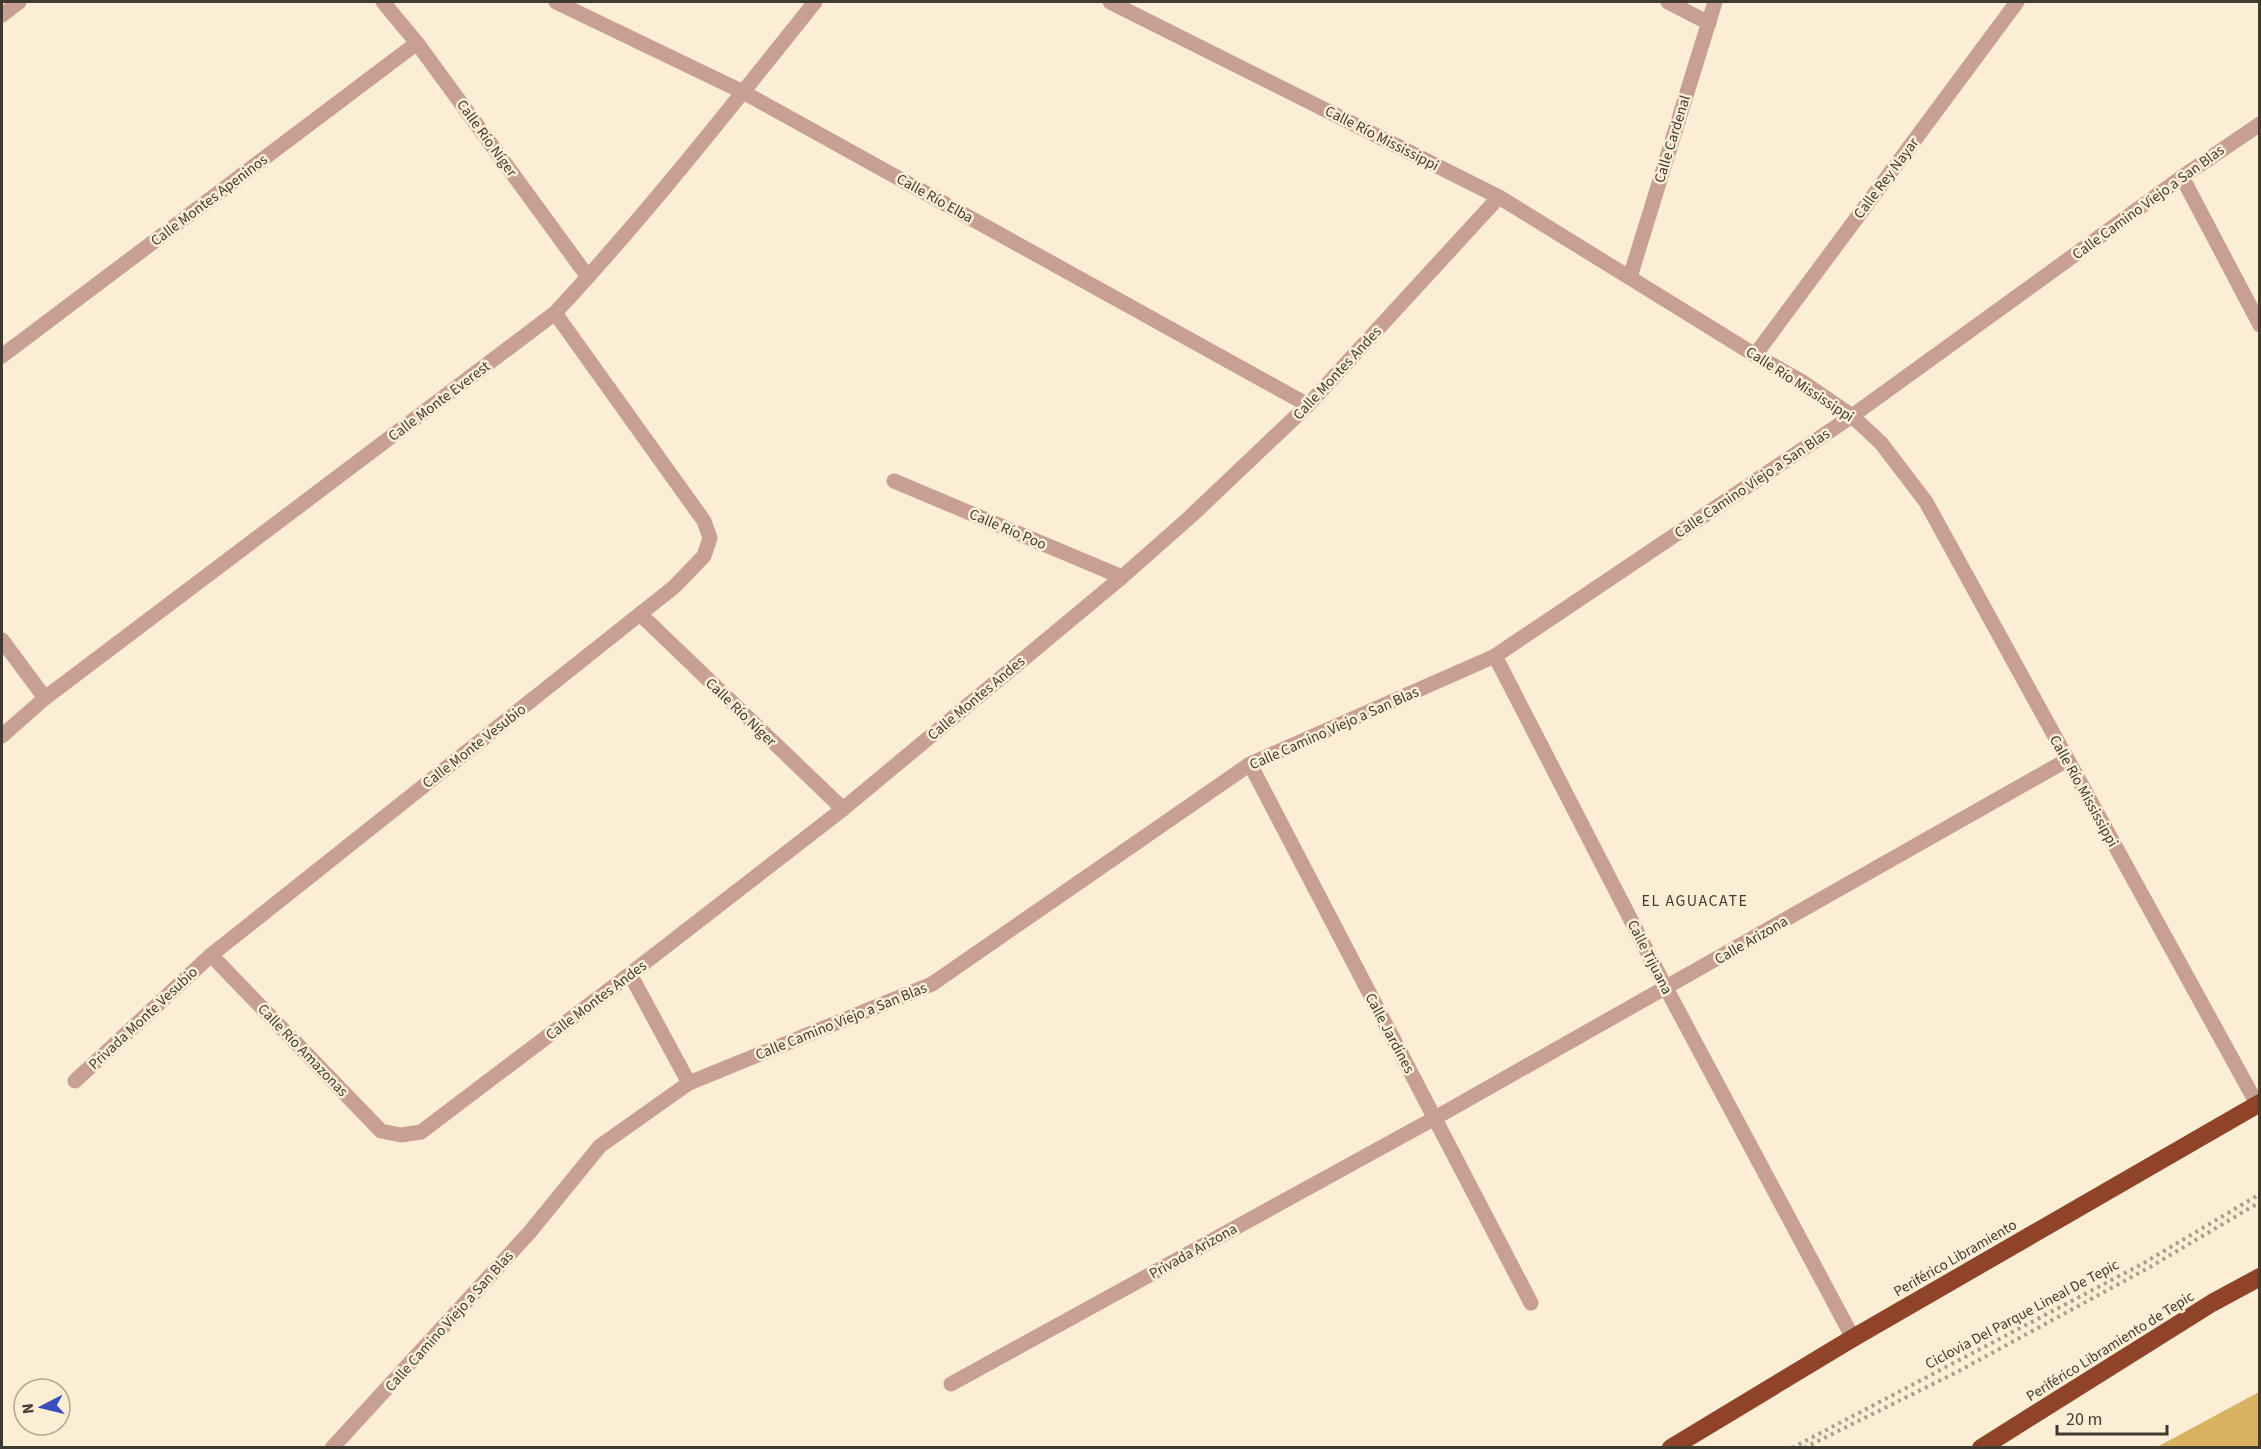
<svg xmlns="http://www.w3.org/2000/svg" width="2261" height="1449" viewBox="0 0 2261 1449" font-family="'Source Sans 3',sans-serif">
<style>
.forest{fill:#d9b261}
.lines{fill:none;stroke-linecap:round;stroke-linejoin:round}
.path{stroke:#a89e8c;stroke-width:4;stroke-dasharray:3 4.5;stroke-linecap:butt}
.minor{stroke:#c7a093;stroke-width:15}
.highway{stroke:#8f4429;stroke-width:18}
.labels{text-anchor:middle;stroke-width:5;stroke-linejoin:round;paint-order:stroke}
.street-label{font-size:15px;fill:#403b31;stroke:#fbeed5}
.neighbourhood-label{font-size:16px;letter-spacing:1.5px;fill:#403b31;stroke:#fbeed5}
</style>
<rect width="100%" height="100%" fill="#fbeed5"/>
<path class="forest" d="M2259,1392V1447H2157Z"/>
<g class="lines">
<g class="path">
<path d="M1792,1448L2142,1264L2260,1194"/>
<path d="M1804,1448L1957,1372L2150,1267L2260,1202"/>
</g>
<g class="minor">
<path d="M383,2L417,43L588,277"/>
<path d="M556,2L743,92L1308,405"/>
<path d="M1110,2L1499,197L1755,355L1801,381L1852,416L1881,443L1926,502L2257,1104"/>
<path d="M1668,2L1709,23"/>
<path d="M2,15L19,2"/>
<path d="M2182,177L2260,325"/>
<path d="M1630,277L1715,2"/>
<path d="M1755,355L2017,2"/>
<path d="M2,356L417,43"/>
<path d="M894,481L1122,577"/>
<path d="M640,614L843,809"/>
<path d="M2,640L45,698"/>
<path d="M1495,656L1666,988L1853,1338"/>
<path d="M2,736L45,698L555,313C647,214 731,107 815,2"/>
<path d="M1250,764L1531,1303"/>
<path d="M211,955L381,1131L401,1135L421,1132L630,974L843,809L1122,577L1190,517L1308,405L1499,197"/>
<path d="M630,974L689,1083"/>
<path d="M75,1081L211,955L640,614L674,587L704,556L710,538L704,521L555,313"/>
<path d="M951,1384L1435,1118L2067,760"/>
<path d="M332,1448L529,1233L600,1146L689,1083L932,984L1250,764L1495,656L1852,416L2182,177L2260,124"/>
</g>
<g class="highway">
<path d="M1671,1448L1853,1338L2260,1103"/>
<path d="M1981,1448L2212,1303L2260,1277"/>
</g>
</g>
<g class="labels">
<g class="street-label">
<text transform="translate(487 138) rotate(54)" y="5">Calle Río Níger</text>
<text transform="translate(1382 138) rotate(27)" y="5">Calle Río Mississippi</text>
<text transform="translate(1672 139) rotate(-73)" y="5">Calle Cardenal</text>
<text transform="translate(1886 178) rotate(-53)" y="5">Calle Rey Nayar</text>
<text transform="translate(935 198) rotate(29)" y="5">Calle Río Elba</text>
<text transform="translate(209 200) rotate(-37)" y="5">Calle Montes Apeninos</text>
<text transform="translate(2148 202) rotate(-36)" y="5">Calle Camino Viejo a San Blas</text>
<text transform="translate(1337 373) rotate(-47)" y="5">Calle Montes Andes</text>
<text transform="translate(1800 384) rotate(33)" y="5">Calle Río Mississippi</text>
<text transform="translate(439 401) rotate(-37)" y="5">Calle Monte Everest</text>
<text transform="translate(1752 483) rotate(-34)" y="5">Calle Camino Viejo a San Blas</text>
<text transform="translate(1008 529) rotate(23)" y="5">Calle Río Poo</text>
<text transform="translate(976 698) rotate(-40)" y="5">Calle Montes Andes</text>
<text transform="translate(741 712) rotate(44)" y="5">Calle Río Níger</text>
<text transform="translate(1334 728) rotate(-24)" y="5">Calle Camino Viejo a San Blas</text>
<text transform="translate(474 746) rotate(-38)" y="5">Calle Monte Vesubio</text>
<text transform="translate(2084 791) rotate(61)" y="5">Calle Río Mississippi</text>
<text transform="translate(1751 940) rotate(-30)" y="5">Calle Arizona</text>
<text transform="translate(1650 957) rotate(63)" y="5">Calle Tijuana</text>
<text transform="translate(596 1000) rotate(-37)" y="5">Calle Montes Andes</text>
<text transform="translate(143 1018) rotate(-43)" y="5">Privada Monte Vesubio</text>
<text transform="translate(841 1021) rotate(-22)" y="5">Calle Camino Viejo a San Blas</text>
<text transform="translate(1390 1033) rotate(62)" y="5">Calle Jardines</text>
<text transform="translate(303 1050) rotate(46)" y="5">Calle Río Amazonas</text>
<text transform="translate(1193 1251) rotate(-29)" y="5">Privada Arizona</text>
<text transform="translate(1955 1258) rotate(-30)" y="5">Periférico Libramiento</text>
<text transform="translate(2022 1314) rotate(-28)" y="5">Ciclovia Del Parque Lineal De Tepic</text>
<text transform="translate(449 1321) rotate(-48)" y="5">Calle Camino Viejo a San Blas</text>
<text transform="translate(2110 1346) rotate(-32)" y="5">Periférico Libramiento de Tepic</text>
</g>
<g class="neighbourhood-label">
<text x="1695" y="906">EL AGUACATE</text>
</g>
</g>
<rect width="2261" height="1449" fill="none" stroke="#403b31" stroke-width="6"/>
<g transform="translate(42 1407) rotate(263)"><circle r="28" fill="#fbeed5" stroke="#b0a693" stroke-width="1.5"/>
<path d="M0-4.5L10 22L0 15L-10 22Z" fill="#394dbf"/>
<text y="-9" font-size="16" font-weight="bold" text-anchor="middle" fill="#403b31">N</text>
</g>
<path d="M2057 1425v9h110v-9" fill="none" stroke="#403b31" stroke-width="3"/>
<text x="2066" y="1425" font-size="18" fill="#403b31" stroke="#fbeed5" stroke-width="4.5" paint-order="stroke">20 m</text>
</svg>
